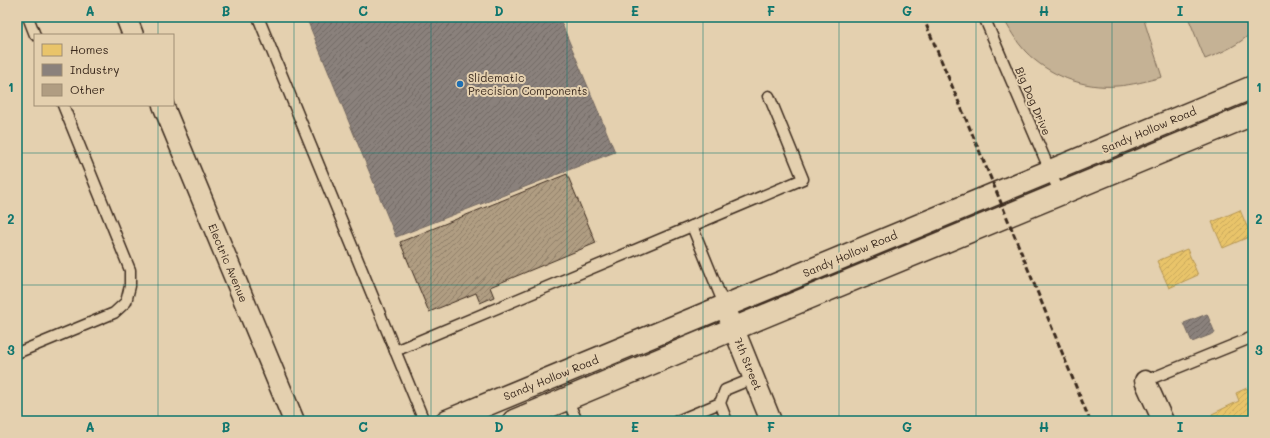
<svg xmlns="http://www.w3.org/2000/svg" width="1270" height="438" viewBox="0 0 1270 438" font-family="Mali,sans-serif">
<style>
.green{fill:#c5b295;stroke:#806e5a}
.homes{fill:url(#homes-hatch);stroke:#b59653}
.industry{fill:url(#industry-hatch);stroke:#726760}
.building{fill:url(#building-hatch);stroke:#3b2a1e}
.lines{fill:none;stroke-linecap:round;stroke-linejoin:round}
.service-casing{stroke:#3b2a1e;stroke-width:13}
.minor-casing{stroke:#3b2a1e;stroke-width:23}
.tertiary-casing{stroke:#3b2a1e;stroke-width:25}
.service{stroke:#e4d0af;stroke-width:10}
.minor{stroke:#e4d0af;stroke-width:20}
.tertiary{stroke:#e4d0af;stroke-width:22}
.rail{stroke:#3b2a1e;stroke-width:3;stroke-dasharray:6 3;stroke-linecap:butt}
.grid{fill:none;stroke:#0f766e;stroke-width:1;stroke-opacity:0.55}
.poi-dot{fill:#1f6fb2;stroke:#e4d0af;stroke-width:1.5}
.labels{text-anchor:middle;stroke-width:4;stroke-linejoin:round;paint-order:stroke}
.poi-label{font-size:11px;fill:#3b2a1e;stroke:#e4d0af;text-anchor:start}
.street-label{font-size:11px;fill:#3b2a1e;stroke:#e4d0af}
.neatline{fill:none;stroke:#0f766e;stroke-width:1.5}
.grid-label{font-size:13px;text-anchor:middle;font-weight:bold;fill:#0f766e}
</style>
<defs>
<pattern id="homes-hatch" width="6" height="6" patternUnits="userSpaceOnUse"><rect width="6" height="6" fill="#e9c46a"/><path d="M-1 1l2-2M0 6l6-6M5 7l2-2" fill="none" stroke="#c9a95b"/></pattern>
<pattern id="industry-hatch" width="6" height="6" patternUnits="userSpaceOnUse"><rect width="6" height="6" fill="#8a817c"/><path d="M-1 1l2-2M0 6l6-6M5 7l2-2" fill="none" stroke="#726a65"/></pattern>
<pattern id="building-hatch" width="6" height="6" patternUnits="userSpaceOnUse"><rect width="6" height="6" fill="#b09d82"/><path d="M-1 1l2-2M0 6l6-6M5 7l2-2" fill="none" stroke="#90806a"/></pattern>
</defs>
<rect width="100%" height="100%" fill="#e4d0af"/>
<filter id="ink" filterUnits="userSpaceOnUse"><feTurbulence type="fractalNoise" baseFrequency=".025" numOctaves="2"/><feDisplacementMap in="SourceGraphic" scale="8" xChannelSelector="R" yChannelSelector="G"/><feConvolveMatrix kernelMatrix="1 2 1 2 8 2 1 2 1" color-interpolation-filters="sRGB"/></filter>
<g filter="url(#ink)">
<g class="green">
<path d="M1003,17H1143L1162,77C1147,81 1132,85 1117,86C1083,89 1048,75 1025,51C1016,41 1009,29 1003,17Z"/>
<path d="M1188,17H1253V31C1239,45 1223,52 1205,59Z"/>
</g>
<g class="homes">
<path d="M1240,210L1251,236L1223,248L1212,222Z"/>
<path d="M1187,249L1198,275L1169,288L1157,261Z"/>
<path d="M1247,388L1253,403V420L1215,421L1212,414L1239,401L1236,393Z"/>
</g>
<g class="industry">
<path d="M306,17H559L615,152L396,237Z"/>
<path d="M1207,314L1215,333L1192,342L1184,323Z"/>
</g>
<path class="building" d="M567,174L596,243L490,287L494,297L480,303L476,293L429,312L400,242Z"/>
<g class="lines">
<defs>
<g id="service">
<path d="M28,17L35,35"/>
<path d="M258,17L424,421"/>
<path d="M984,17L1060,194"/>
<path d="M692,226L803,179L769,96"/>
<path d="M395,351L692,226L725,307"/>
<path d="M17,353L114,313L126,302L130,286V270L63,105"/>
<path d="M1145,381L1253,337"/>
<path d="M567,399L577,421"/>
<path d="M720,403L725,390L754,378"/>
<path d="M677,421L720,403L727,421"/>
</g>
<g id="minor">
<path d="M126,17L133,35"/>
<path d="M163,105L294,421"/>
<path d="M725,307L771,421"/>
<path d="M1145,381L1163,421"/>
</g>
<g id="tertiary">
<path d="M447,421L1253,87"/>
<path d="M514,421L733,329L1253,114"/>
</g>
</defs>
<use href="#service" class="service-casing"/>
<use href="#minor" class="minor-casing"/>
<use href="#tertiary" class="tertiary-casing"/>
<use href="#service" class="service"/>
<use href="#minor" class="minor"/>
<use href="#tertiary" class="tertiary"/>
<path class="rail" d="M923,17L997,193L1090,421"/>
</g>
</g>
<path class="grid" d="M158,17V35M294,17V421M431,17V421M567,17V421M703,17V421M839,17V421M976,17V421M1112,17V421M158,105V421M17,153H1253M17,285H1253"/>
<circle class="poi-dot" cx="460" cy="84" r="4"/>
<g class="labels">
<g class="poi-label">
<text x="468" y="82">Slidematic<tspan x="468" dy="13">Precision Components</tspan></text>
</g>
<g class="street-label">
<text transform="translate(1033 101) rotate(67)" y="4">Big Dog Drive</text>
<text transform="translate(1149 130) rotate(-23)" y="4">Sandy Hollow Road</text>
<text transform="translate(850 254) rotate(-23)" y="4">Sandy Hollow Road</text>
<text transform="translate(228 263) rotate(67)" y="4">Electric Avenue</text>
<text transform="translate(748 364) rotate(68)" y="4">7th Street</text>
<text transform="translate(551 378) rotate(-22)" y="4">Sandy Hollow Road</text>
</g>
</g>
<rect width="1270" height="438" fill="none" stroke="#e4d0af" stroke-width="44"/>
<rect x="34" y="34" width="140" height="72" fill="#e4d0af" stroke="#a08e75"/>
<rect x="42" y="44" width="20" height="12" fill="#e9c46a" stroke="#a08e75"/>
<text x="70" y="54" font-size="12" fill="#3b2a1e">Homes</text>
<rect x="42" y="64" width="20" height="12" fill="#8a817c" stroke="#a08e75"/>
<text x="70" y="74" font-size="12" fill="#3b2a1e">Industry</text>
<rect x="42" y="84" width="20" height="12" fill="#b09d82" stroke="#a08e75"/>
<text x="70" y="94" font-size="12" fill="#3b2a1e">Other</text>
<rect x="22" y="22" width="1226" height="394" class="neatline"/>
<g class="grid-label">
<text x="90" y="16">A</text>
<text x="226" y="16">B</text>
<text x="363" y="16">C</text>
<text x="499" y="16">D</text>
<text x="635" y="16">E</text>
<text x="771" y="16">F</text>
<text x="907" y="16">G</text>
<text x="1044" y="16">H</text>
<text x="1180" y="16">I</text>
<text x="11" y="92">1</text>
<text x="1259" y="92">1</text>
<text x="11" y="224">2</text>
<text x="1259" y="224">2</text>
<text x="11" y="355">3</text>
<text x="1259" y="355">3</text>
<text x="90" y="432">A</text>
<text x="226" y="432">B</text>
<text x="363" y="432">C</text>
<text x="499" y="432">D</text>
<text x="635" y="432">E</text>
<text x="771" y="432">F</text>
<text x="907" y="432">G</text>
<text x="1044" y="432">H</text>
<text x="1180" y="432">I</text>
</g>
</svg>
